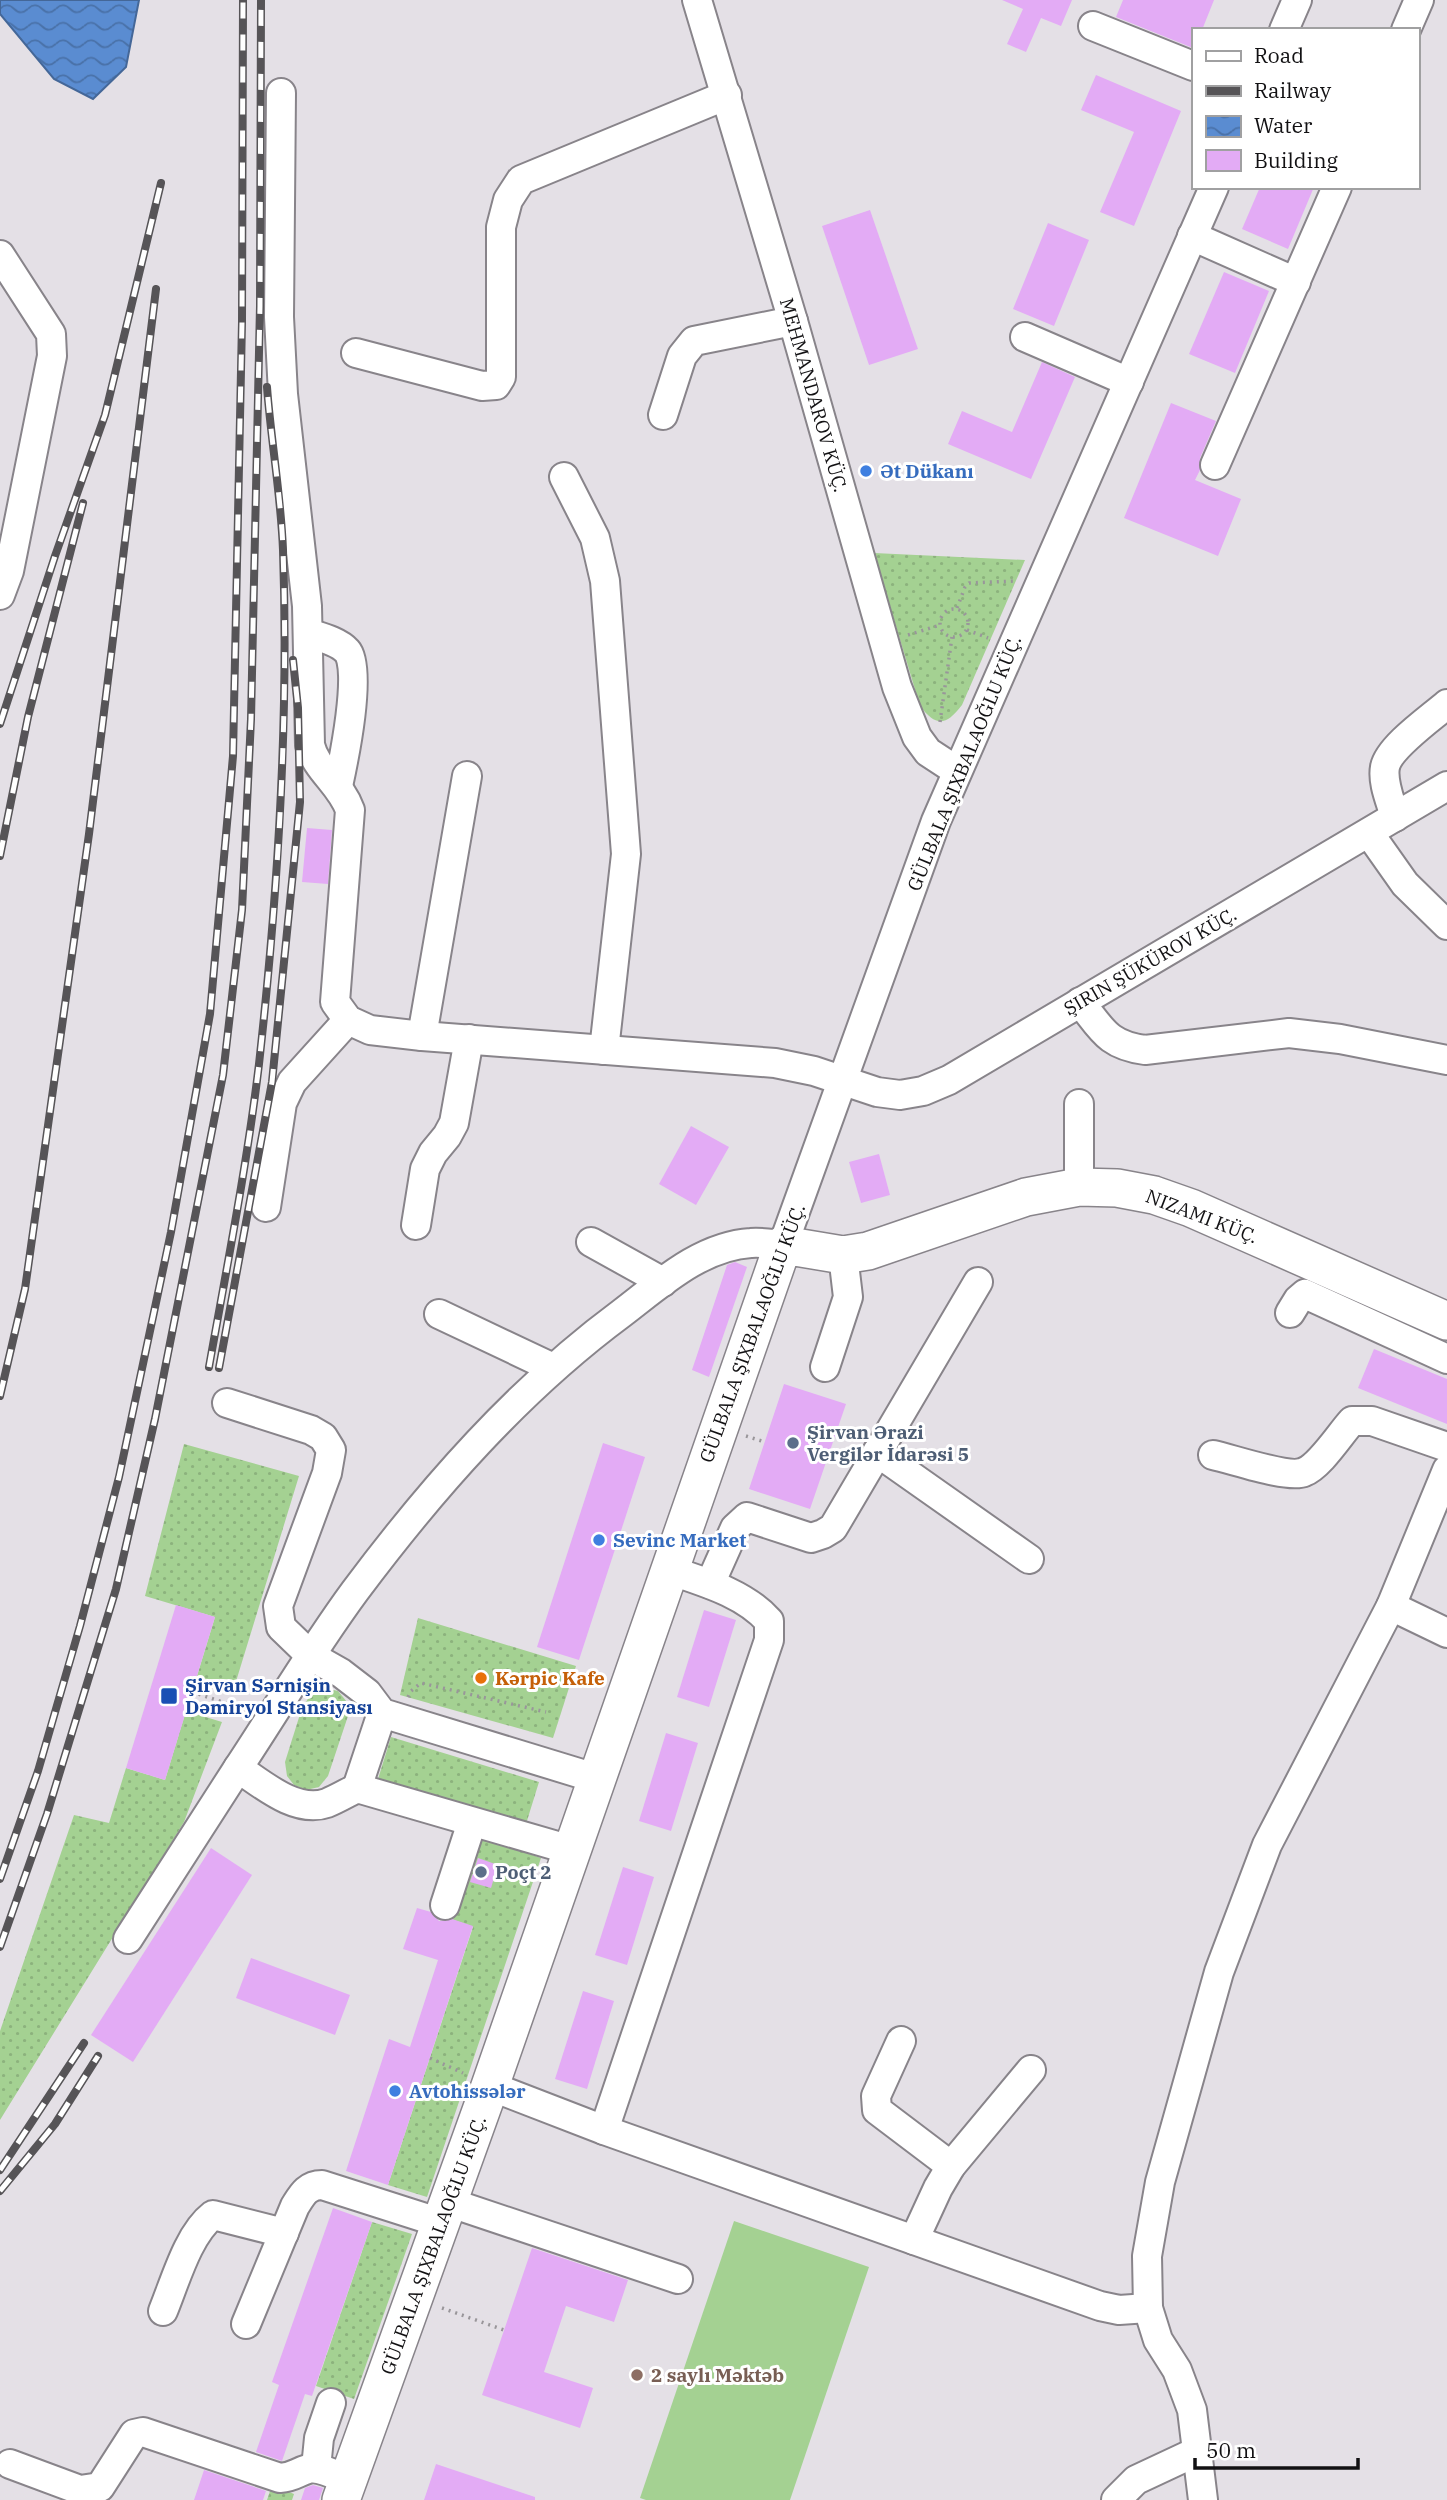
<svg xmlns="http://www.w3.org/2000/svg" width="1447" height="2500" viewBox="0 0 1447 2500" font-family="'IBM Plex Serif',serif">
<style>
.grass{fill:url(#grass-dots)}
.pitch{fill:#a4d192}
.water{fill:url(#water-waves);stroke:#446798;stroke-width:2}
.building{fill:#e3abf5}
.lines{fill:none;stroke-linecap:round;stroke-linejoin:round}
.minor-casing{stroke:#88848a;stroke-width:32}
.major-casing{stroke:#88848a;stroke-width:40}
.path{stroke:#99969a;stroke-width:3.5;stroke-dasharray:2 5;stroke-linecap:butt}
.minor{stroke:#fff;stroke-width:28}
.major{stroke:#fff;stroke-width:37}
.rail-casing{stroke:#565457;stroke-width:8}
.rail{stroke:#fff;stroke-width:5;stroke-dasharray:16;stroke-linecap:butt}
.shop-dot{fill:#3f7fe0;stroke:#fff;stroke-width:2.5}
.service-dot{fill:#5c6f8a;stroke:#fff;stroke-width:2.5}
.food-dot{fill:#e8710a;stroke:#fff;stroke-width:2.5}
.transit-dot{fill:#1a4fb4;stroke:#fff;stroke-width:2.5}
.education-dot{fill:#8d6e63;stroke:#fff;stroke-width:2.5}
.labels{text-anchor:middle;stroke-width:6;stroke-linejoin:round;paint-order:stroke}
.street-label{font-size:19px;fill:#121113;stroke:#fff}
.shop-label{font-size:19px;font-weight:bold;fill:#366cbe;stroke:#fff;text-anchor:start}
.service-label{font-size:19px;font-weight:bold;fill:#4e5e75;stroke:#fff;text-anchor:start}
.food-label{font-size:19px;font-weight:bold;fill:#c56008;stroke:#fff;text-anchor:start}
.transit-label{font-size:19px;font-weight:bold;fill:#164399;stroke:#fff;text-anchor:start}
.education-label{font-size:19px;font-weight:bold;fill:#785e54;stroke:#fff;text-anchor:start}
</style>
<defs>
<pattern id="grass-dots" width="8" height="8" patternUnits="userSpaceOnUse" patternTransform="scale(1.75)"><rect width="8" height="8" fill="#a4d192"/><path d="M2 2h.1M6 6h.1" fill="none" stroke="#8cb27d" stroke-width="1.8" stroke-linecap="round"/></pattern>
<pattern id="water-waves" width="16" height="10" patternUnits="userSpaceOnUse" patternTransform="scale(1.75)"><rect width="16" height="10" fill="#5a8cd1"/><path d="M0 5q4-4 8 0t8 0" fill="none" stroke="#4971a8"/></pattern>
</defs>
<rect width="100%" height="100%" fill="#e4e0e6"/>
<g class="grass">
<path d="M874,553L1025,560L962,705C946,726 936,727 920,706Z"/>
<path d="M184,1444L299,1476L234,1688L197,1676L215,1617L145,1596Z"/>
<path d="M418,1618L576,1666L553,1738L400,1695Z"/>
<path d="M325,1688L338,1691L347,1702L348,1716L328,1776L319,1787L306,1790L294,1785L287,1776L285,1762L301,1711L310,1695Z"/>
<path d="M186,1711L222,1722L184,1822L0,2120V2031L74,1815L109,1823L126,1768L165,1780Z"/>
<path d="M391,1737L539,1782L526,1824L378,1779Z"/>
<path d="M476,1836L541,1858L427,2197L388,2185L473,1927L451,1919Z"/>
<path d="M372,2222L412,2234L354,2399L316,2386Z"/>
<path d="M272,2485L294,2494L292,2500H267Z"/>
</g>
<path class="pitch" d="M734,2221L869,2267L790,2500H646L640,2498Z"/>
<path class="water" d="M0,0H139L126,67L93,99L54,79L0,14Z"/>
<g class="building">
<path d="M1002,0H1072L1061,26L1041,18L1026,52L1007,44L1023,9Z"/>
<path d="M1123,0H1214L1202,30H1193V48L1116,17Z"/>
<path d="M1096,75L1181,111L1134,226L1100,212L1134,132L1081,110Z"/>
<path d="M1260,187H1314L1288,249L1242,229Z"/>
<path d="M870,210L918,349L869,365L822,226Z"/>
<path d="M1048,223L1089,240L1054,326L1013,309Z"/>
<path d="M1224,272L1269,291L1235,373L1189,354Z"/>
<path d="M1042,362L1075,377L1031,479L948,444L962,411L1012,432Z"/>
<path d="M1171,403L1216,421L1200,458V470L1195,480L1241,499L1218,556L1124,518Z"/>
<path d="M307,828L332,830L328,884L302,882Z"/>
<path d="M691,1126L729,1147L696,1205L659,1184Z"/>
<path d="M879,1154L890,1195L861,1203L849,1162Z"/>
<path d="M735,1262L747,1267L709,1377L692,1370L727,1265Z"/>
<path d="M1374,1349L1447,1379V1424L1358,1388Z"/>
<path d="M784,1384L846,1404L810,1509L749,1489Z"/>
<path d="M603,1443L645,1457L579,1660L537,1647Z"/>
<path d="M176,1605L215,1617L165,1780L126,1768Z"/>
<path d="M704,1610L736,1620L709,1707L677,1697Z"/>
<path d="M666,1733L698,1743L671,1831L639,1821Z"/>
<path d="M211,1848L252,1875L133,2062L91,2035Z"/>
<path d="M478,1858L498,1865L491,1888L470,1882Z"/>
<path d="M623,1867L654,1877L627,1965L595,1955Z"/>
<path d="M417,1908L431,1912L439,1921L452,1919L473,1926L388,2185L346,2171L389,2039L410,2047L438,1960L403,1949Z"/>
<path d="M251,1958L350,1995L335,2035L236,1998Z"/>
<path d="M583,1991L614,2001L587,2089L555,2079Z"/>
<path d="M333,2208L372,2222L312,2396L305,2394L282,2461L256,2452L279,2385L272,2382Z"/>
<path d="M532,2248L628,2280L614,2322L566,2306L544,2372L593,2388L580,2428L482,2395Z"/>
<path d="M436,2464L535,2497V2500H424Z"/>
<path d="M204,2470L266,2491L263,2500H194Z"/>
<path d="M313,2485L323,2488L319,2500H301L305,2488Z"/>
</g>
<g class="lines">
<defs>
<g id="minor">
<path d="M697,0L793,321L897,687L917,737L928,752L957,771"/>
<path d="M1093,26L1193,66"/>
<path d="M1284,30L1297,0"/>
<path d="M1406,30L1419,0"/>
<path d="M281,93L279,317L283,394L307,606L310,745C316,770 341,784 350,810L335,1002L348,1020L370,1030L422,1036L775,1063L814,1071L877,1092L900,1095L923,1091L949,1080L1447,786"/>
<path d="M1192,236L1296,282"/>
<path d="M0,255L51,334L52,356L9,571L0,595"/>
<path d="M1025,337L1129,382"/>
<path d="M356,353L482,386L496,385L501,377V227L508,200L521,180L727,95"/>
<path d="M663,415L682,356L694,341L793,321"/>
<path d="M1215,465L1337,187"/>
<path d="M564,477L595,538L605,581L626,854L604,1050"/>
<path d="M308,633C320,637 338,641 347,651C363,668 343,763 338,786"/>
<path d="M1395,817C1391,802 1382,783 1385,767C1389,747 1431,718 1447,704"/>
<path d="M1369,833L1405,884L1447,925"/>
<path d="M1080,1002C1102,1029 1107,1045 1145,1050L1289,1033L1340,1039L1447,1060"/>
<path d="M422,1036L467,776"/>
<path d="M1079,1104V1187"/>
<path d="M266,1207L282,1103L292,1082L348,1020"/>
<path d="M416,1225L425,1169L433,1153L447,1136L454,1123L469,1039"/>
<path d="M591,1242L663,1282"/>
<path d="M1290,1313L1298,1300L1305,1294L1447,1359"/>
<path d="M439,1314L553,1368"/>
<path d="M825,1367L848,1297L843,1255"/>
<path d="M227,1403L311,1430L323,1437L331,1450L327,1473L278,1606L281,1627L311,1656L341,1673L367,1693L382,1713L595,1778"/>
<path d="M877,1452L1029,1559"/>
<path d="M1213,1455C1232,1459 1289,1479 1304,1472C1320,1466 1340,1434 1352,1421H1372L1447,1447"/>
<path d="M710,1584L735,1528L747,1517L811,1538L823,1534L833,1528L978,1282"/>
<path d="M1391,1606L1447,1633"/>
<path d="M357,1788L382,1713"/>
<path d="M571,1850L357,1788C347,1793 337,1799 327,1803C296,1814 262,1784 238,1768C277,1709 313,1648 355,1591C432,1488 518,1390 622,1313C660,1284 701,1246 751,1243C761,1242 772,1244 783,1245L936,821L1214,187"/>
<path d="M445,1905L472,1822"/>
<path d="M128,1939L238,1768"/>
<path d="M901,2041L876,2096L877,2110L951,2166"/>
<path d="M490,2086L604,2130L1100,2306L1119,2310L1148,2308"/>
<path d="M604,2130L769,1640V1621C744,1593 704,1582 669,1570"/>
<path d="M448,2202L678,2279"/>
<path d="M914,2240L938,2188L951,2166L1031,2070"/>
<path d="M163,2311C175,2282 188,2234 213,2215L284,2233"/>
<path d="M246,2324L295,2206C302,2195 307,2185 322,2185L441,2223"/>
<path d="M10,2464L80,2490L100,2487L134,2434L143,2432L280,2478C294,2477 297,2472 308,2469C320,2466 337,2476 348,2480"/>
<path d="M316,2468L319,2438L331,2403"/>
<path d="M1116,2500L1136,2480L1198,2451"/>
<path d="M1203,2500L1192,2410L1177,2370L1158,2340L1148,2308L1147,2256L1160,2182L1219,1972L1267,1845L1391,1606L1447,1470"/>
</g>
<path id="major" d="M341,2500L490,2086L783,1245L843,1255L868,1251L1026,1197L1079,1187L1117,1188L1154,1195L1191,1208L1447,1321"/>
</defs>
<use href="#minor" class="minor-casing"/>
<use href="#major" class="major-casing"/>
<g class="path">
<path d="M957,608L965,587L969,583L1015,581"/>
<circle cx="954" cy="623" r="14"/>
<path d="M967,630L988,638"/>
<path d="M908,635L940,625"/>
<path d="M940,722L952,637"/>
<path d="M746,1436L765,1442"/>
<path d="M192,1692L247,1710"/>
<path d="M408,1697L411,1691L421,1683L546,1712"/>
<path d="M430,2058L463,2073"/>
<path d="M442,2308L504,2330"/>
</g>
<use href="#minor" class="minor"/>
<use href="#major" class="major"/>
<defs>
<g id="rail">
<path d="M0,724L55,556L105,415L161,183"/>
<path d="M0,856L28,717L83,503"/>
<path d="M209,1367C227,1266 247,1165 259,1064C278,893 289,721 283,550C281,496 271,441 267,387"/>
<path d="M219,1368L272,1082L300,802L298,708L293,660"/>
<path d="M0,1396L25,1289L89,834L156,289"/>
<path d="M0,1879L38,1771L80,1626L119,1477L171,1232L210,1014L233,756L242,322L243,0"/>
<path d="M0,1947L47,1814L116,1589L155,1419L223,1075L242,910L251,719L260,306L261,0"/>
<path d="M0,2170L84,2043"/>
<path d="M0,2191L55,2124L98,2056"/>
</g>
</defs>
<use href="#rail" class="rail-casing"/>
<use href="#rail" class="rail"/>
</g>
<g class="shop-dot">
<circle cx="866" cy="471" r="7"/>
<circle cx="599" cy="1540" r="7"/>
<circle cx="395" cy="2091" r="7"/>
</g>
<g class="service-dot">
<circle cx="793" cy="1443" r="7"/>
<circle cx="481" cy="1872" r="7"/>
</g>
<circle class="food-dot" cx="481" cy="1678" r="7"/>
<rect class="transit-dot" x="160" y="1687" width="18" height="18" rx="3.5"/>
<circle class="education-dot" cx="637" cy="2375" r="7"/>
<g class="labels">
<g class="street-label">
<text transform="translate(814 395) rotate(74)" y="7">MEHMANDAROV KÜÇ.</text>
<text transform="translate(964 763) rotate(-68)" y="7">GÜLBALA ŞIXBALAOĞLU KÜÇ.</text>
<text transform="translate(1150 961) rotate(-30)" y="7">ŞIRIN ŞÜKÜROV KÜÇ.</text>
<text transform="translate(1202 1216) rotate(21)" y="7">NIZAMI KÜÇ.</text>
<text transform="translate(752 1333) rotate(-70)" y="7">GÜLBALA ŞIXBALAOĞLU KÜÇ.</text>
<text transform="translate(433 2245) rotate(-70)" y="7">GÜLBALA ŞIXBALAOĞLU KÜÇ.</text>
</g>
<g class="shop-label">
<text x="880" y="478">Ət Dükanı</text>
<text x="613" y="1547">Sevinc Market</text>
<text x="409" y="2098">Avtohissələr</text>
</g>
<g class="service-label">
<text x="807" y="1439">Şirvan Ərazi<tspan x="807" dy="22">Vergilər İdarəsi 5</tspan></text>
<text x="495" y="1879">Poçt 2</text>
</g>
<g class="food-label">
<text x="495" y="1685">Kərpic Kafe</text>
</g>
<g class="transit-label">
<text x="185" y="1692">Şirvan Sərnişin<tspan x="185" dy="22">Dəmiryol Stansiyası</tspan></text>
</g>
<g class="education-label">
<text x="651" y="2382">2 saylı Məktəb</text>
</g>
</g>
<rect x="1192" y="28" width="228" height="161" fill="#ffffff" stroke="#a0a0a1" stroke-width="2"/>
<rect x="1206" y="51" width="35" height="10" fill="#ffffff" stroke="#a0a0a1" stroke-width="2"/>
<text x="1254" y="63" font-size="21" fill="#121113">Road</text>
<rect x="1206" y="86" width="35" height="10" fill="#565457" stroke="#a0a0a1" stroke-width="2"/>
<text x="1254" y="98" font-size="21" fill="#121113">Railway</text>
<rect x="1206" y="116" width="35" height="21" fill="url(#water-waves)" stroke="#a0a0a1" stroke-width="2"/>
<text x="1254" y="133" font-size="21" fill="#121113">Water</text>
<rect x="1206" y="150" width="35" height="21" fill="#e3abf5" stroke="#a0a0a1" stroke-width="2"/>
<text x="1254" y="168" font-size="21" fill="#121113">Building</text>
<path d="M1195 2458v10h163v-10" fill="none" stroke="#121113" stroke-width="3.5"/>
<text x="1206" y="2458" font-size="21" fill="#121113" stroke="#ffffff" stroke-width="5" paint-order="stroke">50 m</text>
</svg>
